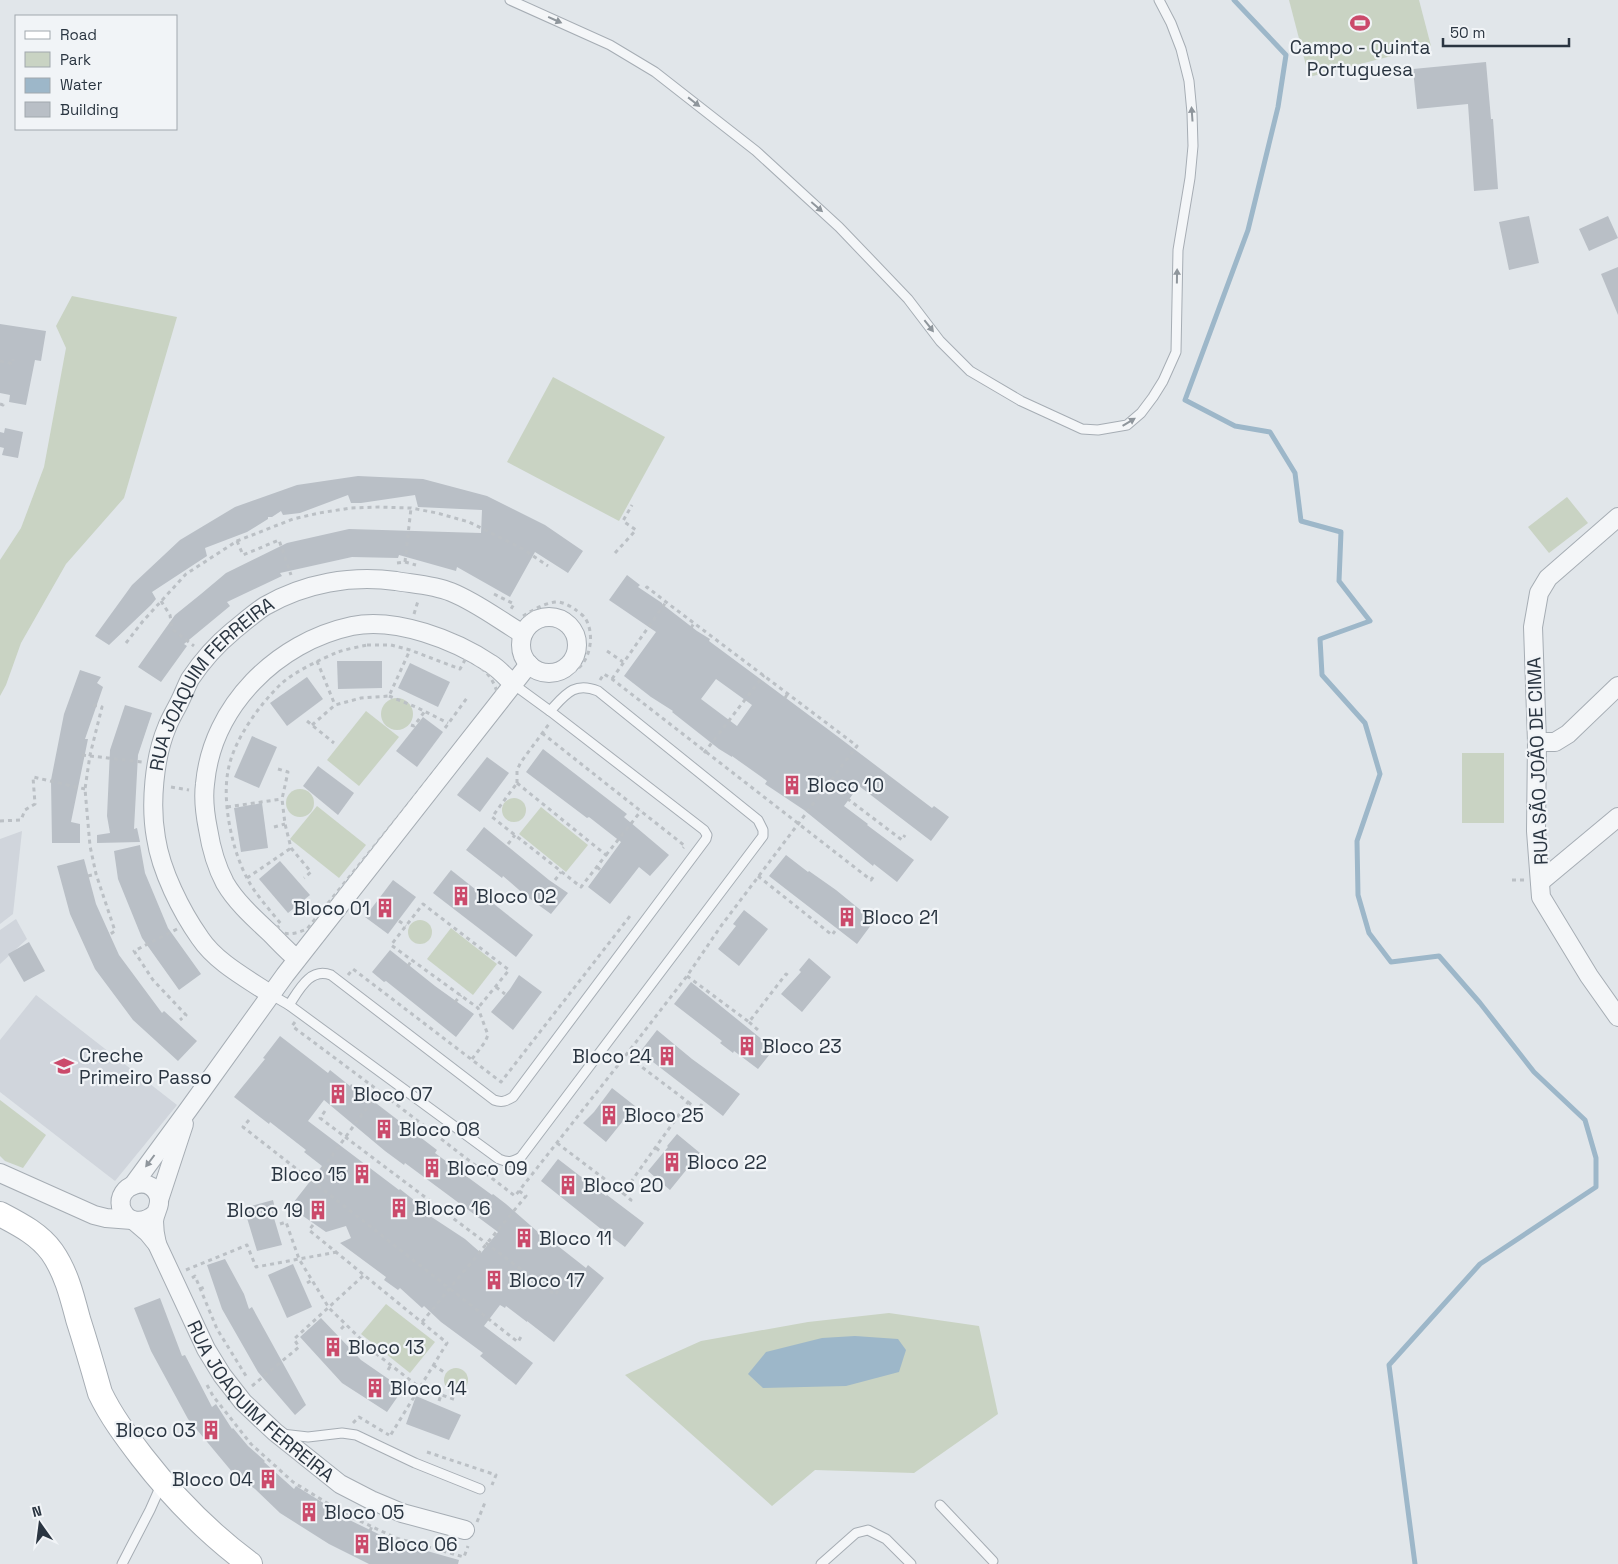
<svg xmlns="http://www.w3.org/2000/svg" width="1618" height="1564" viewBox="0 0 1618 1564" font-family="'Space Grotesk',sans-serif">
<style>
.built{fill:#d0d5dc}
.green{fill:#c9d3c3}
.water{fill:#9db7c9}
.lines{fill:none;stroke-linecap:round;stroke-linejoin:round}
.stream{stroke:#9db7c9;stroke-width:5}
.building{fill:#b9bfc6;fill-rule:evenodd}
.lane-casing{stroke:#a6adb4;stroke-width:11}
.street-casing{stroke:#a6adb4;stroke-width:20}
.secondary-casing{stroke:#a6adb4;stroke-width:26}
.path{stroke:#bbc0c5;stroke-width:3;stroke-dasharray:4 4;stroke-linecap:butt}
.lane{stroke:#f4f6f8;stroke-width:9}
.street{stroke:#f4f6f8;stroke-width:18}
.secondary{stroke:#fff;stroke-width:24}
.oneway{fill:#8f969c}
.labels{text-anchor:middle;stroke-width:4.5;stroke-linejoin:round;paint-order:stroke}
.poi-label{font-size:19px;fill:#2a3541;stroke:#f1f4f7;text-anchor:start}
.street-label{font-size:19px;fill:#2a3541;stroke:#f1f4f7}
</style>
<rect width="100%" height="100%" fill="#e1e6ea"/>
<g class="built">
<path d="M22,831L13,914L0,924V839Z"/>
<path d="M16,919L27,939L0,964V930Z"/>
<path d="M36,995L177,1105L115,1181L0,1092V1040Z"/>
</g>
<g class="green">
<path d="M1289,0H1419L1431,46L1309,77Z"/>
<path d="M72,296L177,317L124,498L66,564L21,643L6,685L0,696V560L21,528L44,467L66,348L56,326Z"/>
<path d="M553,377L665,437L619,521L507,462Z"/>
<path d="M1567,497L1588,523L1549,553L1528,527Z"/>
<circle cx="397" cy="714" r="16"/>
<path d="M366,711L399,737L359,786L327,760Z"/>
<rect x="1462" y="753" width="42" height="70"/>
<circle cx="300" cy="803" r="14"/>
<circle cx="514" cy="810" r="12"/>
<path d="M317,806L366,845L339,878L290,839Z"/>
<path d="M541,807L588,845L566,872L519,834Z"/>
<circle cx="420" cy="932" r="12"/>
<path d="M451,928L497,964L473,995L427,959Z"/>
<path d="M0,1100L46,1135L23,1168L5,1161L0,1156Z"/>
<path d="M386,1304L435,1342L410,1373L361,1334Z"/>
<path d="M889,1313L979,1326L998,1414L914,1473L815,1470L772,1506L625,1375L701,1341L808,1322Z"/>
<circle cx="456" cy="1380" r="12"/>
</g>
<path class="water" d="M855,1336L898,1339L906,1350L899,1372L846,1386L763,1388L748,1374L766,1352L822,1338Z"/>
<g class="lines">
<path class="stream" d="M1234,0L1286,55L1278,107L1248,230L1185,400L1235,426L1270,432L1295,473L1301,521L1341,532L1339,581L1370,621L1320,639L1322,675L1365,723L1380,774L1357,841L1358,895L1369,933L1391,962L1439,956L1480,1003L1534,1072L1585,1120L1596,1158V1187L1480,1264L1389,1365L1415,1564"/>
</g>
<g class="building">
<path d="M1486,62L1491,119H1493L1498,189L1474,191L1468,104L1417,109L1413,69Z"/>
<path d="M1529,216L1539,263L1509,270L1499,222Z"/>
<path d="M1608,216L1618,238L1589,251L1579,229Z"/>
<path d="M1618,267V315L1601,274Z"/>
<path d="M0,324L46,331L41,361L35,360L26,405L9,402L10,395L0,393Z"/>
<path d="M5,428L23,432L18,458L2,455L4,448L0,447V432L4,433Z"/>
<path d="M358,476L423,479L487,496L545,525L583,551L568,573L535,552L510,597L457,567L456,571L399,555L398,558L352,557L280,573L282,576L227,602L230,606L184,644L187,646L161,682L138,667L175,615L201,594L226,573L287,543L349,529L481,533L482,510L418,507L415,495L361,503H351L348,495L300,513L283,515L281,511L272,517H268V519L247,532L205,548L207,556L152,592L156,599L151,605L109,645L95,636L132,585L180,540L235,507L297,485Z"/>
<path d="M627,575L640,585L638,587L662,603V604L697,631L710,639L709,641L837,736L932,808L934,806L949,817L931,841L859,786L844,806L868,824L867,825L914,860L897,882L874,864L873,866L804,810L765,784L767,781L732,756V757L719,749L672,712L673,711L651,697L624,676L656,632L609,600ZM716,679L752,705L737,726L701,699Z"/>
<path d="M337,661H382V688L338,689Z"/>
<path d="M410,663L450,682L438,707L398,688Z"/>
<path d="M80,670L101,677L97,683L103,687L85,739H88L71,822L80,824V843H52L51,780L64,714Z"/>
<path d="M307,677L323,699L287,726L270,703Z"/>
<path d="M125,705L152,713L138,755L134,829L137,828L140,842L97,843V835L110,833L107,816L110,750Z"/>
<path d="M423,717L443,732L417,767L396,751Z"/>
<path d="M252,736L277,747L259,788L234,777Z"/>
<path d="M543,749L627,814L624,817L669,855L650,876L639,867L610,904L588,887L621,842L589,817L587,818L526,772Z"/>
<path d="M487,757L509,773L480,812L457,795Z"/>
<path d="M318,766L354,793L338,815L303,786Z"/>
<path d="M262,803L268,848L241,852L234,808Z"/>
<path d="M484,827L549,880L568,893L551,914L526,896L503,876L502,878L466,850Z"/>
<path d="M140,845L145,873L168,928L201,974L179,990L142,938L118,879L114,851Z"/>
<path d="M786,855L808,872L809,871L836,890L874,921L857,944L769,876Z"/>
<path d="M84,859L96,904L119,955L162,1013L164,1011L197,1041L178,1061L133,1020L95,969L70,914L57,866Z"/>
<path d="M280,861L310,895L288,913L259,879Z"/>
<path d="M451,870L533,935L516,957L433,893Z"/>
<path d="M393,880L416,897L388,934L365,917Z"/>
<path d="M744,910L768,929L739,966L718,949L736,926L733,924Z"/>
<path d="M29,942L45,971L24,982L8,954Z"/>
<path d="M390,950L435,986L474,1014L456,1037L386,981L384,982L372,972Z"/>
<path d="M809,958L831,977L802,1012L781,994L801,972L799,970Z"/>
<path d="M519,975L542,992L513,1030L491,1012L510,989Z"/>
<path d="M691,982L774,1049L758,1069L734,1051L733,1053L720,1043L722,1041L674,1004Z"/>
<path d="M657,1030L692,1059L740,1094L723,1116L640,1052Z"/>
<path d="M280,1036L328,1073L330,1070L350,1086L351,1084L437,1150L435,1153L492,1195L493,1194L506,1204L538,1232L540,1230L558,1246L586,1268L588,1265L604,1278L554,1342L527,1321V1322L506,1306L505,1308L500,1305L484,1326L533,1363L516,1385L480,1356L483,1353L441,1322L424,1306L422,1308L400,1288L398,1290L384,1280L386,1277L340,1243L351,1238L346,1226L326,1232L290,1207L322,1166L304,1152L306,1150L270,1122L269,1124L234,1097L265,1059L263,1058ZM324,1100L385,1151L404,1165L405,1163L498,1232L481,1253L465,1239L427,1214L429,1212L400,1189L399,1190L308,1121Z"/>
<path d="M612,1088L635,1106L606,1142L583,1123L594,1112Z"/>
<path d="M677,1134L700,1153L670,1190L648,1171L668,1147L667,1146Z"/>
<path d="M558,1159L606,1196L607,1195L644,1223L625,1247L601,1229L541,1181Z"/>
<path d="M273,1200L277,1217L274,1218L282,1245L257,1251L244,1208Z"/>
<path d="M225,1259L244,1294L249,1309L252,1307L306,1405L295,1415L258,1372L222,1309L207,1265Z"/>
<path d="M293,1264L312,1307L287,1318L268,1275Z"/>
<path d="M160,1298L182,1356L185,1355L212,1407L216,1404L232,1429L233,1428L248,1446L265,1461L264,1462L294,1489L296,1486L338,1512L337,1514L395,1542L459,1560L458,1564H369L329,1544L280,1513L255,1489L233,1473L188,1419L151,1351L134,1308Z"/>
<path d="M321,1318L361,1360L403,1389L387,1412L342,1383L300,1337Z"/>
<path d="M416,1396L461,1415L449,1440L406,1424Z"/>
</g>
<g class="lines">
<defs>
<g id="lane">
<path d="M510,0L610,45L655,72L756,151L839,227L908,299L940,341L970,371L1021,401L1069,423L1082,429L1098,430L1127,425L1141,413L1153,397L1163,381L1176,352L1178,250L1190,178L1193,146L1192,113L1189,81L1181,49L1171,23L1159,0"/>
<path d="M270,994L289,1005L499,1159C508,1163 513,1162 521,1157L763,836V830L758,820L598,691C574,681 565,695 550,711"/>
<path d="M289,1005C299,990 310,967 331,975L494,1100C502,1103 506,1101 513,1097L706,839L707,835L704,830L550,711L513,684"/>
<path d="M282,1434L308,1437L342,1433L356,1435L415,1463L480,1489"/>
<path d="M940,1505L993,1561"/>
<path d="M122,1564L150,1510L162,1483"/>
<path d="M821,1564L856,1533L868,1530L886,1539L911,1564"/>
</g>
<g id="street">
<path d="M1618,517L1548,578L1539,593L1533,627L1537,742L1536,831L1541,897L1589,976L1618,1017"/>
<circle cx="549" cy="645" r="28"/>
<path d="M1537,742H1555L1568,734L1618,686"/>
<path d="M1540,882L1618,817"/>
<path d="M297,959C287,951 279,942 270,933C254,918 236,902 225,883C216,866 211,848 208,829C205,814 203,799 205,784C212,706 277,642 352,626C396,617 455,640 491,664C499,669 506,677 513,684"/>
<path id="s1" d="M270,994C246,978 216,962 200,938C181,911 161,871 156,838C150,805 154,758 167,727C170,719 175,711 179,703C183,695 186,687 190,679C202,661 216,645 233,631C243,623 254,613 265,606C305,583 351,575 396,581C414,584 434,585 451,592C478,603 499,620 523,634"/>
<path d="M0,1173L94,1215L106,1218L132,1220"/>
<path d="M133,1185L188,1110L285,975L529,664"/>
<path d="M159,1200L184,1124"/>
<path d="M155,1214C144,1224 126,1224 121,1207C116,1185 149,1174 158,1195C162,1205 155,1211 154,1221C154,1229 155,1236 157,1244"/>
<path id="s2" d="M134,1221L148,1233L157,1244L206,1349L222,1375L243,1402L275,1432L340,1484L371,1500L402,1513L465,1530"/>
</g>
<path id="secondary" d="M0,1214C19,1224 39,1234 52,1252C66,1272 72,1296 78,1319C86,1344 93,1368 100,1393C111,1416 126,1436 142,1457C173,1497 208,1533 250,1564"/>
</defs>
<use href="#lane" class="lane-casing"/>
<use href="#street" class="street-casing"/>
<use href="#secondary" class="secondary-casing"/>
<g class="path">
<path d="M0,361L13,364V359"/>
<path d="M0,404L3,405L4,401"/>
<path d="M237,541L243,555L279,540L291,575"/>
<path d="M615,553L636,530L623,521L632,505"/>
<path d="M405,562L411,508"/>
<path d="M397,563L405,562L416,565"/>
<path d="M494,594L514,604L511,609"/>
<path d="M161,601L170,615L172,629L194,646"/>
<path d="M414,614L418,601"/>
<path d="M523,616C533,610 543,604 555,602C562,601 570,606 576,610C578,612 583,615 585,618C595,633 591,660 576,670C565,678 552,678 539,679"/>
<path d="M691,628L694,623"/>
<path d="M126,643L143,621L186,574L237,541L293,519L319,513L351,508L379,507L411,508L437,513L469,522L523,549L548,566"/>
<path d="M367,645H391L410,650L460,669L466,658C482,668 491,673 497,692L492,701L307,929C295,934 287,936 275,930L281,924C270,910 255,894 247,878C232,850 222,802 228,771C233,741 259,705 281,684C294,672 321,659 338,652C347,649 358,647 367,645Z"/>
<path d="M607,651L623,662"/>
<path d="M317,661L335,705"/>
<path d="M612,679L666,602"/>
<path d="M600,680L604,674L612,679L871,880L874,876"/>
<path d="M389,696L416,707L448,723"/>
<path d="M785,698L788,693"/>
<path d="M93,705L102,707L90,755L85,789L90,846L96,874L115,931L109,935"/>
<path d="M307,721L334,743"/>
<path d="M312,725L335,705L361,698L389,696L410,650"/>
<path d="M411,725L414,726L425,711"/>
<path d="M445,728L467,698L468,699"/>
<path d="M542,733L685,846L683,848"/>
<path d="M704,753L764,675"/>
<path d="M82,755L142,762"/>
<path d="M278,769L288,772L282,799L285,824L291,848L311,872L304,878"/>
<path d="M517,783V770L521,762L549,724"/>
<path d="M517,783L606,855L581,887L492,817Z"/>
<path d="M828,784L902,840L905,835"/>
<path d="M171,787L189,790"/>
<path d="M227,807L282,799"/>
<path d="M0,821L21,820L25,810L35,804L33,777L85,789"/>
<path d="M274,827L285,824"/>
<path d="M508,844L515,835"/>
<path d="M606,855L641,811"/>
<path d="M597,867L603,872"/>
<path d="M88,876L96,874"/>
<path d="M758,876L832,935L835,931"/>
<path d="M247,878L291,848"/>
<path d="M555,880L561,872"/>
<path d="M1512,880H1524"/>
<path d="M399,921L406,926"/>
<path d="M177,929L134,951L153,980L186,1015L180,1020"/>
<path d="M408,966L412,960"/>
<path d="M348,975L353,969L501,1082L630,916"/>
<path d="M687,976L749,1022L786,974L790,977"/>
<path d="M496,987L505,994"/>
<path d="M455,1002L461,995"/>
<path d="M295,1022L292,1026L379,1091L515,1196L626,1055L687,976L721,926L857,746L666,602L647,587L644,591"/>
<path d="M749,1022L758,1030L756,1033"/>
<path d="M472,1059L485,1042L488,1035L478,1008L391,945L423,904L509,970L478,1008"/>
<path d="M688,1102L698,1110L704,1101"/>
<path d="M325,1111L320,1118L555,1295L559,1289"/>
<path d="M249,1120L243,1127L518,1342L522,1335"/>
<path d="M557,1143L623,1193L688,1102L626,1055"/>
<path d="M656,1148L661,1152"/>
<path d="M313,1182L379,1091"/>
<path d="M623,1193L631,1200L628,1204"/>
<path d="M280,1224L286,1222L299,1259L329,1308L374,1352L419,1387L456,1400"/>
<path d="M313,1225L309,1230L447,1343L390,1436"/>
<path d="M186,1270L247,1245L256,1267L337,1252"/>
<path d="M192,1278L195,1276L217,1329L246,1376"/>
<path d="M307,1283L312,1280"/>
<path d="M200,1289L207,1286"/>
<path d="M422,1322L526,1196L519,1191"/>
<path d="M341,1329L346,1324"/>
<path d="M433,1365L444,1372"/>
<path d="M388,1370L391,1365"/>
<path d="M207,1385L213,1396L251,1444L293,1482L345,1514L396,1538L464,1557L468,1546"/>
<path d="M252,1386L299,1347L294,1339L364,1275"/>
<path d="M439,1401L441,1395"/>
<path d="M353,1423L359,1417L389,1435"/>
<path d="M427,1452L496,1475L492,1485"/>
<path d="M477,1522L486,1500"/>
<path d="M370,1531L372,1526"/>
<path d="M424,1551L426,1546"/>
</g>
<use href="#lane" class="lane"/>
<use href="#street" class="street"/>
<use href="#secondary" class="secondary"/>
</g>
<defs><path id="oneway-solid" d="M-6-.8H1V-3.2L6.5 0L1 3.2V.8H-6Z" transform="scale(1.25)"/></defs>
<g class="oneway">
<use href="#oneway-solid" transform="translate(555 20) rotate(24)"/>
<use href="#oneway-solid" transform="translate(694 102) rotate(38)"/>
<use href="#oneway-solid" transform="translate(1192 114) rotate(-94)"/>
<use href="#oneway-solid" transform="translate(817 207) rotate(41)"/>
<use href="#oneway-solid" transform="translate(1177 276) rotate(-89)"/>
<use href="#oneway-solid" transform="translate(929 326) rotate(52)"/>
<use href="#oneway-solid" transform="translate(1129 422) rotate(-31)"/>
<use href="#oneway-solid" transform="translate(150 1161) rotate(127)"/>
</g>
<defs>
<symbol id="stadium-bare" viewBox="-9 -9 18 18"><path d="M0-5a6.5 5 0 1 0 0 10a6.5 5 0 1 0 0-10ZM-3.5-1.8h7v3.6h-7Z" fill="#cb4a6b" stroke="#f1f4f7" stroke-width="2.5" paint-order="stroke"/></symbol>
<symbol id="building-bare" viewBox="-9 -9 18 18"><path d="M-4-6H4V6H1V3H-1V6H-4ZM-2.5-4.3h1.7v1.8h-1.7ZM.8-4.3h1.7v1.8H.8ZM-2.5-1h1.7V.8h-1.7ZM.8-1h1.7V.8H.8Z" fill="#cb4a6b" stroke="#f1f4f7" stroke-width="2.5" paint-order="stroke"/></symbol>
<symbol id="school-bare" viewBox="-9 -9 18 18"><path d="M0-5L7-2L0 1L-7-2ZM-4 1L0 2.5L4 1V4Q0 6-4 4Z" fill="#cb4a6b" stroke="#f1f4f7" stroke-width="2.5" paint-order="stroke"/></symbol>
</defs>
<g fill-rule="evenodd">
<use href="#stadium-bare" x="1346" y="9" width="28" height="28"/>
<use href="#building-bare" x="778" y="771" width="28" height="28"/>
<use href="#building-bare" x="447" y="882" width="28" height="28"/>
<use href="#building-bare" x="371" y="894" width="28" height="28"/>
<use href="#building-bare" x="833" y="903" width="28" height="28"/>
<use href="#building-bare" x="733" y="1032" width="28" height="28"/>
<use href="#building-bare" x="653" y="1042" width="28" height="28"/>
<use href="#school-bare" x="50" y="1052" width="28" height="28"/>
<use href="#building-bare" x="324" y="1080" width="28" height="28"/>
<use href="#building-bare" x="595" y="1101" width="28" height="28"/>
<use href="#building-bare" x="370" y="1115" width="28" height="28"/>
<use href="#building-bare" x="658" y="1148" width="28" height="28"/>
<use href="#building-bare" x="418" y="1154" width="28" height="28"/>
<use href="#building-bare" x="348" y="1160" width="28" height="28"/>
<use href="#building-bare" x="554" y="1171" width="28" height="28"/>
<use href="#building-bare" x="385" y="1194" width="28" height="28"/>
<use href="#building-bare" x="304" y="1196" width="28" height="28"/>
<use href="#building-bare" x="510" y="1224" width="28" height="28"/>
<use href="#building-bare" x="480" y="1266" width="28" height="28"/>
<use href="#building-bare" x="319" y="1333" width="28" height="28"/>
<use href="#building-bare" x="361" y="1374" width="28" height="28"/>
<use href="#building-bare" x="197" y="1416" width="28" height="28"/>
<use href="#building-bare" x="254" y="1465" width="28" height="28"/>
<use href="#building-bare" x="295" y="1498" width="28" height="28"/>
<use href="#building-bare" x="348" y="1530" width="28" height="28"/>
</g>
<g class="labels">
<g class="poi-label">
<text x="1360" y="54" text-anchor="middle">Campo - Quinta<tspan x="1360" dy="22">Portuguesa</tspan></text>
<text x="807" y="792">Bloco 10</text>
<text x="476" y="903">Bloco 02</text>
<text x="370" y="915" text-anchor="end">Bloco 01</text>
<text x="862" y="924">Bloco 21</text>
<text x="762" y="1053">Bloco 23</text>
<text x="79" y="1062">Creche<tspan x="79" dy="22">Primeiro Passo</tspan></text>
<text x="652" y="1063" text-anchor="end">Bloco 24</text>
<text x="353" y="1101">Bloco 07</text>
<text x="624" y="1122">Bloco 25</text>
<text x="399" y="1136">Bloco 08</text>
<text x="687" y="1169">Bloco 22</text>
<text x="447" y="1175">Bloco 09</text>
<text x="347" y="1181" text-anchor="end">Bloco 15</text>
<text x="583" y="1192">Bloco 20</text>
<text x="414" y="1215">Bloco 16</text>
<text x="303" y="1217" text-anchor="end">Bloco 19</text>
<text x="539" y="1245">Bloco 11</text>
<text x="509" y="1287">Bloco 17</text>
<text x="348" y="1354">Bloco 13</text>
<text x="390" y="1395">Bloco 14</text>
<text x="196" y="1437" text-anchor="end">Bloco 03</text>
<text x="253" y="1486" text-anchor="end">Bloco 04</text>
<text x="324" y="1519">Bloco 05</text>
<text x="377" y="1551">Bloco 06</text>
</g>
<g class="street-label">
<text dy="7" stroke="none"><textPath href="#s1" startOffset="374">RUA JOAQUIM FERREIRA</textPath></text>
<text transform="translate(1537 761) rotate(-92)" y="7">RUA SÃO JOÃO DE CIMA</text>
<text dy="7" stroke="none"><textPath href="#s2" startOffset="224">RUA JOAQUIM FERREIRA</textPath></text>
</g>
</g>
<rect x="15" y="15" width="162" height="115" fill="#f1f4f7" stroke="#a1a8ae"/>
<rect x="25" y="31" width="25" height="8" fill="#ffffff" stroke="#a1a8ae"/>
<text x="60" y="40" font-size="15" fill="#2a3541">Road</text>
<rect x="25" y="52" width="25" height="15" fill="#c9d3c3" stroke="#a1a8ae"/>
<text x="60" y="65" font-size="15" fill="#2a3541">Park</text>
<rect x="25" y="78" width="25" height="15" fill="#9db7c9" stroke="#a1a8ae"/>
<text x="60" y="90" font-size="15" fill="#2a3541">Water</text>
<rect x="25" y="102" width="25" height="15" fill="#b9bfc6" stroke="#a1a8ae"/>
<text x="60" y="115" font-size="15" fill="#2a3541">Building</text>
<g transform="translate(40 1524) rotate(346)" stroke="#f1f4f7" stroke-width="4" paint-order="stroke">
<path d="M0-4L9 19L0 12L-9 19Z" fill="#2a3541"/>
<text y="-8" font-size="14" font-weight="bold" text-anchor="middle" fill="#2a3541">N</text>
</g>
<path d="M1443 38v8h126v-8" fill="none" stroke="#2a3541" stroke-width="2.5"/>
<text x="1450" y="38" font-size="15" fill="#2a3541" stroke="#f1f4f7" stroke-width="4" paint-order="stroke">50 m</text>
</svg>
